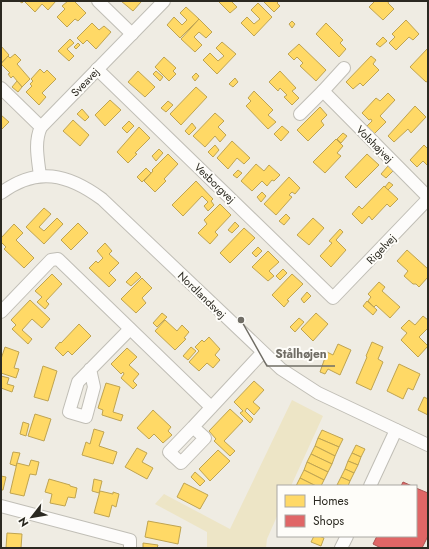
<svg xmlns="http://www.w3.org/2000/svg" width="429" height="549" viewBox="0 0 429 549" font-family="Jost,sans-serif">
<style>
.green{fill:#ede5c6}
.homes{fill:#ffd966;stroke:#bfa451}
.shops{fill:#e06666;stroke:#aa5451}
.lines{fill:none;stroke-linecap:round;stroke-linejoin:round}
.minor-casing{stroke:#c0beb6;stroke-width:14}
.minor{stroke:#fdfcfb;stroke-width:12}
.labels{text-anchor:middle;stroke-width:4;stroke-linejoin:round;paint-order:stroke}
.street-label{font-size:11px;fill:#2b2921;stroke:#fefdf9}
.leader{fill:none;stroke:#706d65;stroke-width:1.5}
.callout-dot{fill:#706d65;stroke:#fefdf9;stroke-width:1.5}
.callout-label{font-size:12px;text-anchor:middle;font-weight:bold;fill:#706d65;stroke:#fefdf9;stroke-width:4;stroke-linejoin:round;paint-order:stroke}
</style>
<rect width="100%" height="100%" fill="#efece3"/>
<path class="green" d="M292,400L323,416L291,486H278V514L267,539L266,548H207V532L155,504L164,494L230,529Z"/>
<g class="homes">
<path d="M19,1H56L48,10L42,4L35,12L24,1L22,3Z"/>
<path d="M68,1H74L86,13L78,21L75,19L67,27L57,17L65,9L62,6Z"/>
<path d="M121,1H140L141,2L133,11Z"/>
<path d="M218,1H231L237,7L230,13Z"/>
<path d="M263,1H279L277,3L280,6L274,12Z"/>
<path d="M375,1H389L388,3L394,9L383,20L369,7Z"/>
<path d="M258,3L272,17L254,36L241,23L247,17L254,24L260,19L251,10Z"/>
<path d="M186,7L199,19L180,38L167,25L174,17L182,25L187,20L180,13Z"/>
<path d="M199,19L212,32L206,38L199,32L194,37L202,45L195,52L181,39Z"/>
<path d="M406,20L419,34L413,40L409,37L396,50L389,43L395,37L392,34Z"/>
<path d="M292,21L295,24L292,28L289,24Z"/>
<path d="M92,23L99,30L104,26L111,32L96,49L87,40L83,44L77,38Z"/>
<path d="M326,23L343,40L340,43L346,49L339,57L316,34Z"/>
<path d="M383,37L387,41L380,47L376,44Z"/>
<path d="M70,39L74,43L67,49L74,56L69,61L58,51Z"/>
<path d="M222,42L236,54L217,74L203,60L210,53L218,61L224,56L216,48Z"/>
<path d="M78,43L80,45L76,49L74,47Z"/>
<path d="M299,44L326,70L316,81L300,66L303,63L297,57L294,60L288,54Z"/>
<path d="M1,46L9,55L1,63Z"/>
<path d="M428,48V81L426,82L410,67Z"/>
<path d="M15,54L21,60L17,64L30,79L22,87L13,76L11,78L8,74L10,73L1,64L8,56L10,58Z"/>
<path d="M371,56L376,60L373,64L379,70L363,86L360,83L353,89L346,82Z"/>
<path d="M164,57L176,68L173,71L176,74L169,81L155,67Z"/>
<path d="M40,69L44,73L47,70L56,79L42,93L46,97L39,105L26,92L32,86L30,84L33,81L31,79Z"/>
<path d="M138,71L155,87L145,97L128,82Z"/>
<path d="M156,71L163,77L160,81L153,74Z"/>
<path d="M280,71L296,88L292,91L299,98L292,105L284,97L287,95L280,88L278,91L269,82Z"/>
<path d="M196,73L199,76L195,81L192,77Z"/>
<path d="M235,78L238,82L233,87L229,84Z"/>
<path d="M17,81L22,87L18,92L12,87Z"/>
<path d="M196,87L207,97L181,125L170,114Z"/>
<path d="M254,91L273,110L268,115L276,122L268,129L246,106L251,101L248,98Z"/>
<path d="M388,93L395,100L380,116L386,122L374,134L366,127L372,121L371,119L369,120L362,113L376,98L380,101Z"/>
<path d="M110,100L121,110L105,126L95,115Z"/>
<path d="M168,101L173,105L166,112L161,108Z"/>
<path d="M415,106L426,117L411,133L408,129L394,142L388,136Z"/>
<path d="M320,107L327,115L321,121L324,125L308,141L297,130Z"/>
<path d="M82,109L89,117L85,121L77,114Z"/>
<path d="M215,113L224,121L218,127L226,135L220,142L215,136L205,147L193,136Z"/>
<path d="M1,115L9,122L1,130Z"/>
<path d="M73,120L89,135L80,146L63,131Z"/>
<path d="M129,121L134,126L127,133L122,128Z"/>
<path d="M192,123L196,128L189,135L185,131Z"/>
<path d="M282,126L289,132L281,141L274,134Z"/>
<path d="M139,127L150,138L135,153L137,154L128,163L117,152Z"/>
<path d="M343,133L347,136L341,143L337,139Z"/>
<path d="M336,139L343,146L337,153L341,156L325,173L313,162Z"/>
<path d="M232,141L250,158L244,164L237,158L228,169L217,158Z"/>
<path d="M215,145L219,150L213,157L208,152Z"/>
<path d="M424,145L427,148L428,147V164L427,165L423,161L417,167L410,160Z"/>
<path d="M159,149L163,153L156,161L152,156Z"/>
<path d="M168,154L178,164L164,179L166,181L155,192L144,181L153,171L152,170Z"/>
<path d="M367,154L379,165L356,188L345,177Z"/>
<path d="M256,164L264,171L269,165L280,175L274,181L272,180L267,186L262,181L252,191L241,181Z"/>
<path d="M388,166L393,171L386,178L381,174Z"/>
<path d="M146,168L151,173L142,182L137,177Z"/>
<path d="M238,170L242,173L237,178L233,175Z"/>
<path d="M289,177L300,188L295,194L292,192L289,195L292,197L276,215L264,204Z"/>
<path d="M196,181L213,199L211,201L214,205L208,211L204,206L208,202L202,196L183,216L172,205Z"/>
<path d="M389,182L393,185L388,190L385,187Z"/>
<path d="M384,186L398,199L390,207L387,204L372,220L369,216L362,224L352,214L359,206L362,209Z"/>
<path d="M262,192L266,196L261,202L257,197Z"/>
<path d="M220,204L231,215L215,232L218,235L210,244L198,233L207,224L204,220Z"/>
<path d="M44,208L51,214L39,227L44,231L57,218L63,224L44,244L26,227Z"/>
<path d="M286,214L290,218L284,225L279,221Z"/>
<path d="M313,218L324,228L309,245L297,235Z"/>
<path d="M235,222L239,226L232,233L228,230Z"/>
<path d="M78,223L88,233L71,250L61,240Z"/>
<path d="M14,224L23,233L16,240L34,258L24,268L4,249L6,247L1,242V238Z"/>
<path d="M244,228L255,238L230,263L220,253Z"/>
<path d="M340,229L343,232L336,240L346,250L331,267L320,256L332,243L329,241Z"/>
<path d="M105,243L112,251L109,254L119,263L109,273L116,280L109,287L89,268L96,261L98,263L103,258L97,251Z"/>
<path d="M258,247L262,251L256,257L252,253Z"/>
<path d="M407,250L428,269V277L419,287L416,284H413L404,276L408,271L397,261Z"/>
<path d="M268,251L279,262L269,271L274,276L268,281L252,267Z"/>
<path d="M283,269L287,273L280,280L276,276Z"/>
<path d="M136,272L141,277L131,286L126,282Z"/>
<path d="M52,274L62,284L46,301L49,304L45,309L37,302L42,297L35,291Z"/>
<path d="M292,274L303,284L287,300L289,301L284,307L272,295Z"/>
<path d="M142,278L152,288L142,298L146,303L136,313L121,299Z"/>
<path d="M379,282L385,287L382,291L400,307L390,318L376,305L374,307L368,301L371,297L368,294Z"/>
<path d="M307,292L311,296L304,303L301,299Z"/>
<path d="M30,300L50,319L42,328L32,319L22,330L32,339L28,344L12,329L16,325L11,320Z"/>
<path d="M367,301L377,310L373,315L363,306Z"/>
<path d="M162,313L167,317L157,327L153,323Z"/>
<path d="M316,313L328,324L313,341L301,329Z"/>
<path d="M423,316L428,320V328L419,337L428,346L418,357L401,340L407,333L401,328L409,320L415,325Z"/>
<path d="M299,318L304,322L295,332L290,327Z"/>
<path d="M165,320L177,331L182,325L189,332L184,338L186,339L175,350L155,331Z"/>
<path d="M79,324L91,336L72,355L68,351L63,356L55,348L60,342L61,343Z"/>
<path d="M209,337L220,349L215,355L220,360L213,368L207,363L199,371L189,362L199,351L195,347L202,340L204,342Z"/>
<path d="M372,342L383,347L378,359L383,362L371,390L356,383L367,357L366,356Z"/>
<path d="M338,344L351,350L340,375L328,369L325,374L320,372L327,352L333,355Z"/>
<path d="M5,347L19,352L14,368L19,369L16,378L1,373V359Z"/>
<path d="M191,347L196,351L188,360L183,356Z"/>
<path d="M127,348L137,357L129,365L139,374L133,381L137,385L133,389L121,378L124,374L123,372L121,374L111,364Z"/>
<path d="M399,364L420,374L413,390L408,388L403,399L387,391Z"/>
<path d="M43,366L57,371L48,401L34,397Z"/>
<path d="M1,376L9,378L7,384L14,386L12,392L1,388Z"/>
<path d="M254,381L264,390L253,402L260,408L254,415L247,408L245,411L253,419L250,423L240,413L243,411L234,402Z"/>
<path d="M106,383L120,387L113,412L123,415L121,421L102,415L103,410L98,408Z"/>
<path d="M424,397L428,399V415L418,410Z"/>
<path d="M230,409L243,421L224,441L235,451L230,456L214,441L216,439L209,431Z"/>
<path d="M153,410L171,427L168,431L172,435L163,443L154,434L149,439L137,428Z"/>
<path d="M35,414L51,419L44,441L28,436Z"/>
<path d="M23,422L29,424L26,436L20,434Z"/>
<path d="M94,429L104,432L99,446L117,452L113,464L82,455L86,442L90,444Z"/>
<path d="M322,430L343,439L339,447L318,438Z"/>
<path d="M318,438L339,447L335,456L315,446Z"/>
<path d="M356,445L365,449L361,457L352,453Z"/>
<path d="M315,446L335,456L332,464L311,454Z"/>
<path d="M137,448L147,453L142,462L153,468L147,479L125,467Z"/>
<path d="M218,450L230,461L210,481L199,469Z"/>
<path d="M13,452L20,453L16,466L10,464Z"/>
<path d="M352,453L361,457L358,465L348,461Z"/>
<path d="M311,454L332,464L328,472L307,462Z"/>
<path d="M31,460L39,462L36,475L30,474L24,496L10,493L17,463L29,466Z"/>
<path d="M348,461L358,465L354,473L345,469Z"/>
<path d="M307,462L328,472L324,480L304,470Z"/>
<path d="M345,469L354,473L350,481L341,477Z"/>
<path d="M304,470L324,480L321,486H316L300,478Z"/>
<path d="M195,472L205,481L200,486L191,477Z"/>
<path d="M1,476L6,477L3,490H1Z"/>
<path d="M341,477L350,481L348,486L337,485Z"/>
<path d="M300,478L316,486H296Z"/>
<path d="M49,479L70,485V486L77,488L75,498L68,497L65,506L50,503L52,494L45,492Z"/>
<path d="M94,479L102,481L99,493L92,491Z"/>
<path d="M184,483L208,495L200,509L177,497Z"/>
<path d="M100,491L113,494V492L119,494L116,507L112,505L109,517L94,513Z"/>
<path d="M148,521L181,527L178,544L145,537Z"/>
<path d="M7,533L22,534L21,548H6Z"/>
<path d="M314,536H319L324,538L321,546L311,542Z"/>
<path d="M143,543L158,545L157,548H143Z"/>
</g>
<g class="shops">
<path d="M403,482L412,486H413H401Z"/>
<path d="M416,488L428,493V536L422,548H381L373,544L377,536H416Z"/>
</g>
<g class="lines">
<defs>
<g id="minor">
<path d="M98,1L132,34"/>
<path d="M344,68L323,91L428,197"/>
<path d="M97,69L333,298L428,199"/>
<path d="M1,88L41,127"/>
<path d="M300,114L323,91"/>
<path d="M40,176C38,159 34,142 41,127L164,1"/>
<path d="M1,193C37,166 68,174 102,199L281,369L318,393L428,445"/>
<path d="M1,312L51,260L58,259L211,407"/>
<path d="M90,369L94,387L86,417L69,412L78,382L130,329"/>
<path d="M193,427L169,452L181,463L205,438L193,427L262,353"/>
<path d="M370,486L396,430"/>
<path d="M1,506L130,540V548"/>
<path d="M341,548L347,536"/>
</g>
</defs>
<use href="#minor" class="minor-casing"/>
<use href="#minor" class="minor"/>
</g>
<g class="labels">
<g class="street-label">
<text transform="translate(85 82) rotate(-46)" y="4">Sveavej</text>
<text transform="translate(375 144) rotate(45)" y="4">Volshøjvej</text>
<text transform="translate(215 183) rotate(44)" y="4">Vesborgvej</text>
<text transform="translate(381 249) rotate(-46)" y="4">Rigelvej</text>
<text transform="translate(202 295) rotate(44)" y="4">Nordlandsvej</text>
</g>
</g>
<path class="leader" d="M241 320L267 366H335"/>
<circle class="callout-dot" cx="241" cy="320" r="4"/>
<g class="callout-label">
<text x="301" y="358">Stålhøjen</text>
</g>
<rect width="429" height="549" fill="none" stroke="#2b2921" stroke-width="4"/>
<rect x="277" y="485" width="140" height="52" fill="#fefdf9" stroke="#aaa8a3"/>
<rect x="285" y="495" width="20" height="12" fill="#ffd966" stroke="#aaa8a3"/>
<text x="313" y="505" font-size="12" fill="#2b2921">Homes</text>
<rect x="285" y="515" width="20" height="12" fill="#e06666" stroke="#aaa8a3"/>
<text x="313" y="525" font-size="12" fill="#2b2921">Shops</text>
<g transform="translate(32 517) rotate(239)" stroke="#fefdf9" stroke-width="3" paint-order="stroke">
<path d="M0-3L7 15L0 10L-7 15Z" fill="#2b2921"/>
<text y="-6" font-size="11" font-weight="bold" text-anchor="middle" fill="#2b2921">N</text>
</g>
</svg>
